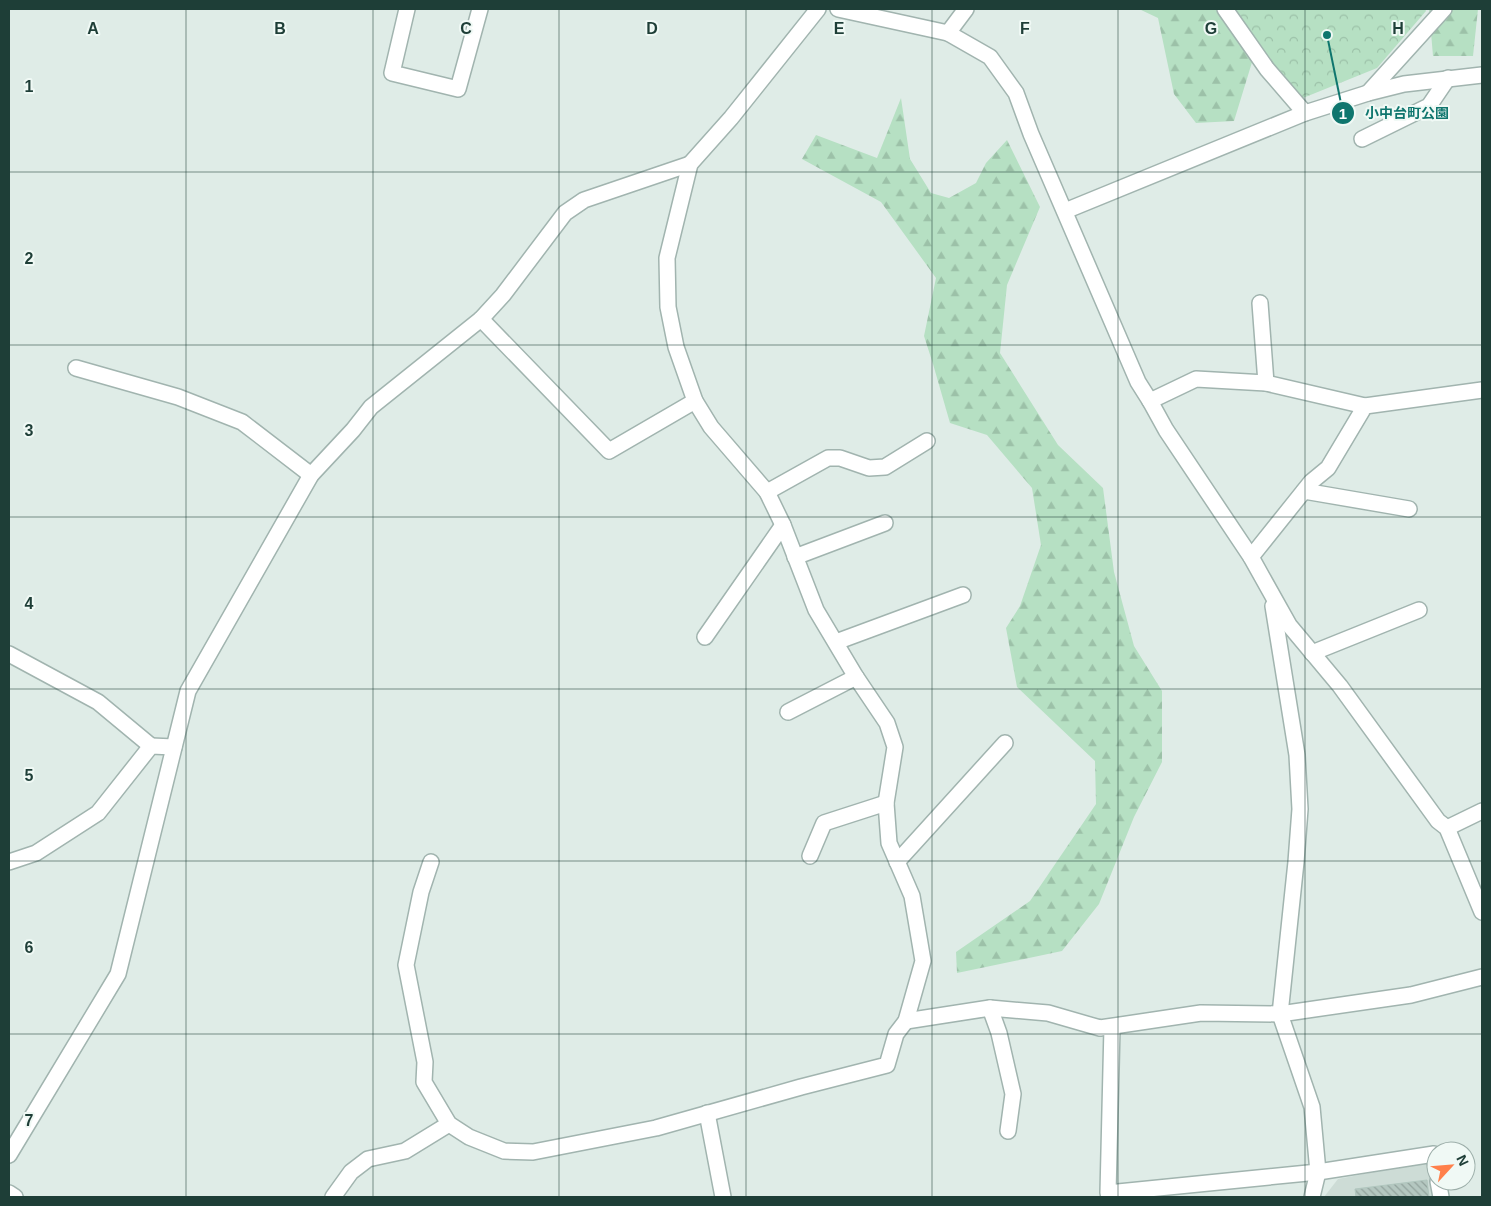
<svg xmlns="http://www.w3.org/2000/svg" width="1491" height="1206" viewBox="0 0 1491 1206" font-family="Arial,'Noto Sans JP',sans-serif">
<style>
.built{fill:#cddcd6}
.forest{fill:url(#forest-firs)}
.park{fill:url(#park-crowns)}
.building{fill:url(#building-back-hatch);stroke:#b1c7bf}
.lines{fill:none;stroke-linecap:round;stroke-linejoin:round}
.minor-casing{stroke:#a1b4af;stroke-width:18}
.minor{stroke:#fff;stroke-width:15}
.grid{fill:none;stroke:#1e3e37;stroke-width:1;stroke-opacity:0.55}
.grid-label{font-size:16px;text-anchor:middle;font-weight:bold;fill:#1e3e37;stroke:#f0f9f5;stroke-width:4;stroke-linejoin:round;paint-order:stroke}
.leader{fill:none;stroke:#0f766e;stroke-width:2}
.callout-dot{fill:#0f766e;stroke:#f0f9f5;stroke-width:2}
.mark-label{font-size:15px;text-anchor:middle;font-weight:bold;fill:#fff}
.callout-label{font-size:14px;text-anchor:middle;font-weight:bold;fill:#0f766e;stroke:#f0f9f5;stroke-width:4;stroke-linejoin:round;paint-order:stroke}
</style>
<defs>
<pattern id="forest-firs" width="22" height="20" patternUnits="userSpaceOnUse" patternTransform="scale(1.25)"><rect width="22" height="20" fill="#b6e0c3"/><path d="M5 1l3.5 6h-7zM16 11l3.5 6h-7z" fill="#9cc1a8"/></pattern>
<pattern id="park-crowns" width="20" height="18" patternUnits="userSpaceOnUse" patternTransform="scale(1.25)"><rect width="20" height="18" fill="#b6e0c3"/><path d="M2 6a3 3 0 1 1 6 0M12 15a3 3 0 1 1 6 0" fill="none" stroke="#9cc1a8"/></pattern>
<pattern id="building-back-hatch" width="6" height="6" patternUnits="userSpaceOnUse" patternTransform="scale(1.25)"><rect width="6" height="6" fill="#b4c7c0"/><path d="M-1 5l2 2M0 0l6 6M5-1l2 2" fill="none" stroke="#92a39d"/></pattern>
</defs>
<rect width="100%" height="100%" fill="#dfece7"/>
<path class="built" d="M1426,1162L1432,1167L1436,1197H1324L1338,1179Z"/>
<g class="forest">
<path d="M1139,9H1254L1253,59L1234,121L1196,123L1174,94L1158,18Z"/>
<path d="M1429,9H1478L1473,56H1433Z"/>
<path d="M901,98L910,159L931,193L949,198L976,183L986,163L1007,140L1040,207L1007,285L1000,353L1058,445L1103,488L1114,572L1134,646L1162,691V762L1134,817L1099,904L1062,951L957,973L956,952L1030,901L1096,804L1095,761L1017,687L1006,628L1020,606L1041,545L1032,488L987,435L950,423L933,364L924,336L936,278L881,202L802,159L816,135L877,158Z"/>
</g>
<path class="park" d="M1232,9H1425L1426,11L1377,68L1303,98L1264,58Z"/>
<path class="building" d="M1427,1180L1429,1197H1356L1355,1189Z"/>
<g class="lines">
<defs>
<g id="minor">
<path d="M407,9L392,73L458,89L480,9"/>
<path d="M838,9L948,33L990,57L1016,93L1031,134L1138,382L1150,401L1166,430L1251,557L1289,625L1340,686L1438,821L1447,828L1482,912"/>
<path d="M1225,9L1267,69L1305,113"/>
<path d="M948,33L966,9"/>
<path d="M1368,93L1444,9"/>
<path d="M1362,139L1429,106L1448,78"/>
<path d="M1065,211L1305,113L1368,93L1404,84L1482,75"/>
<path d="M1260,303L1266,383"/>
<path d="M481,319L609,451L695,401"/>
<path d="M76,368L178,397L242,422L311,475"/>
<path d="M1150,401L1196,379L1266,383L1365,406"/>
<path d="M1304,491L1409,509"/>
<path d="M767,492L828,458H840L869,468L885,467L927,441"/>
<path d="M795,557L885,523"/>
<path d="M1251,557L1311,482L1328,468L1365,406L1482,390"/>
<path d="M1273,606L1297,755L1300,809L1296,862L1280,1014L1312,1107L1318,1172L1312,1197"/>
<path d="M705,637L783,525"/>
<path d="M836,642L963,595"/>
<path d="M1312,653L1419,610"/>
<path d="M9,654L98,702L151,746"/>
<path d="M788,712L856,677"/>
<path d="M1447,828L1482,811"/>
<path d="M810,856L824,823L886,803"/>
<path d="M9,862L36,853L98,813L151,746L174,747"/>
<path d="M431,862L421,892L406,965L425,1062L424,1082L449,1124L469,1137L504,1151L533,1152L656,1128L801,1087L887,1065L896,1034L906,1021L923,961L912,896L889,843L886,803L895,747L887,723L856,677L816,610L783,525L767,492L711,427L695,401L676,347L668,307L667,258L690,164L731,118L818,9"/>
<path d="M897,862L1005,743"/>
<path d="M990,1008L999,1033L1013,1094L1008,1131"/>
<path d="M906,1021L990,1008L1048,1013L1100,1028L1201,1013L1280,1014L1411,995L1482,977"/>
<path d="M1112,1027L1108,1193L1318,1172L1434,1154L1436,1166"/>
<path d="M707,1113L723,1197"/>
<path d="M9,1155L118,974L188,691L311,475L353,430L371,407L481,319L503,295L565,213L584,200L690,164"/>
<path d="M1438,1181L1441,1197"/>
<path d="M9,1193L15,1197"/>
<path d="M333,1197L351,1172L368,1159L405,1151L449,1124"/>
</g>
</defs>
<use href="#minor" class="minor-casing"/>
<use href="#minor" class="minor"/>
</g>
<path class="grid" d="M186,9V1197M373,9V1197M559,9V1197M746,9V1197M932,9V1197M1118,9V1197M1305,9V1197M9,172H1482M9,345H1482M9,517H1482M9,689H1482M9,861H1482M9,1034H1482"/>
<g class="grid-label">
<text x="93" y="34">A</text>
<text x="280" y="34">B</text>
<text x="466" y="34">C</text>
<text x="652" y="34">D</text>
<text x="839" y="34">E</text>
<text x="1025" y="34">F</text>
<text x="1211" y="34">G</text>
<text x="1398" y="34">H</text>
<text x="29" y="92">1</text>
<text x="29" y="264">2</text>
<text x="29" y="436">3</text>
<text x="29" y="609">4</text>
<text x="29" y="781">5</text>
<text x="29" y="953">6</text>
<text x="29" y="1126">7</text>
</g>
<path class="leader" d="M1327 35L1343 113"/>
<g class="callout-dot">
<circle cx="1327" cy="35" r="5"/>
<circle cx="1343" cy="113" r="12"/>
</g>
<g class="mark-label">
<text x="1343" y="119">1</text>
</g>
<g class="callout-label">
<text x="1407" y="118">小中台町公園</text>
</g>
<rect width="1491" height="1206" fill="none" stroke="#1e3e37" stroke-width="20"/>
<g transform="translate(1451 1166) rotate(64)"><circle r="24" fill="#f0f9f5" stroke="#9caea9"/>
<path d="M0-4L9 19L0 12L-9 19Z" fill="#ff804b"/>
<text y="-8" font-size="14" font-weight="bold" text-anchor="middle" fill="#1e3e37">N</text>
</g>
</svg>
